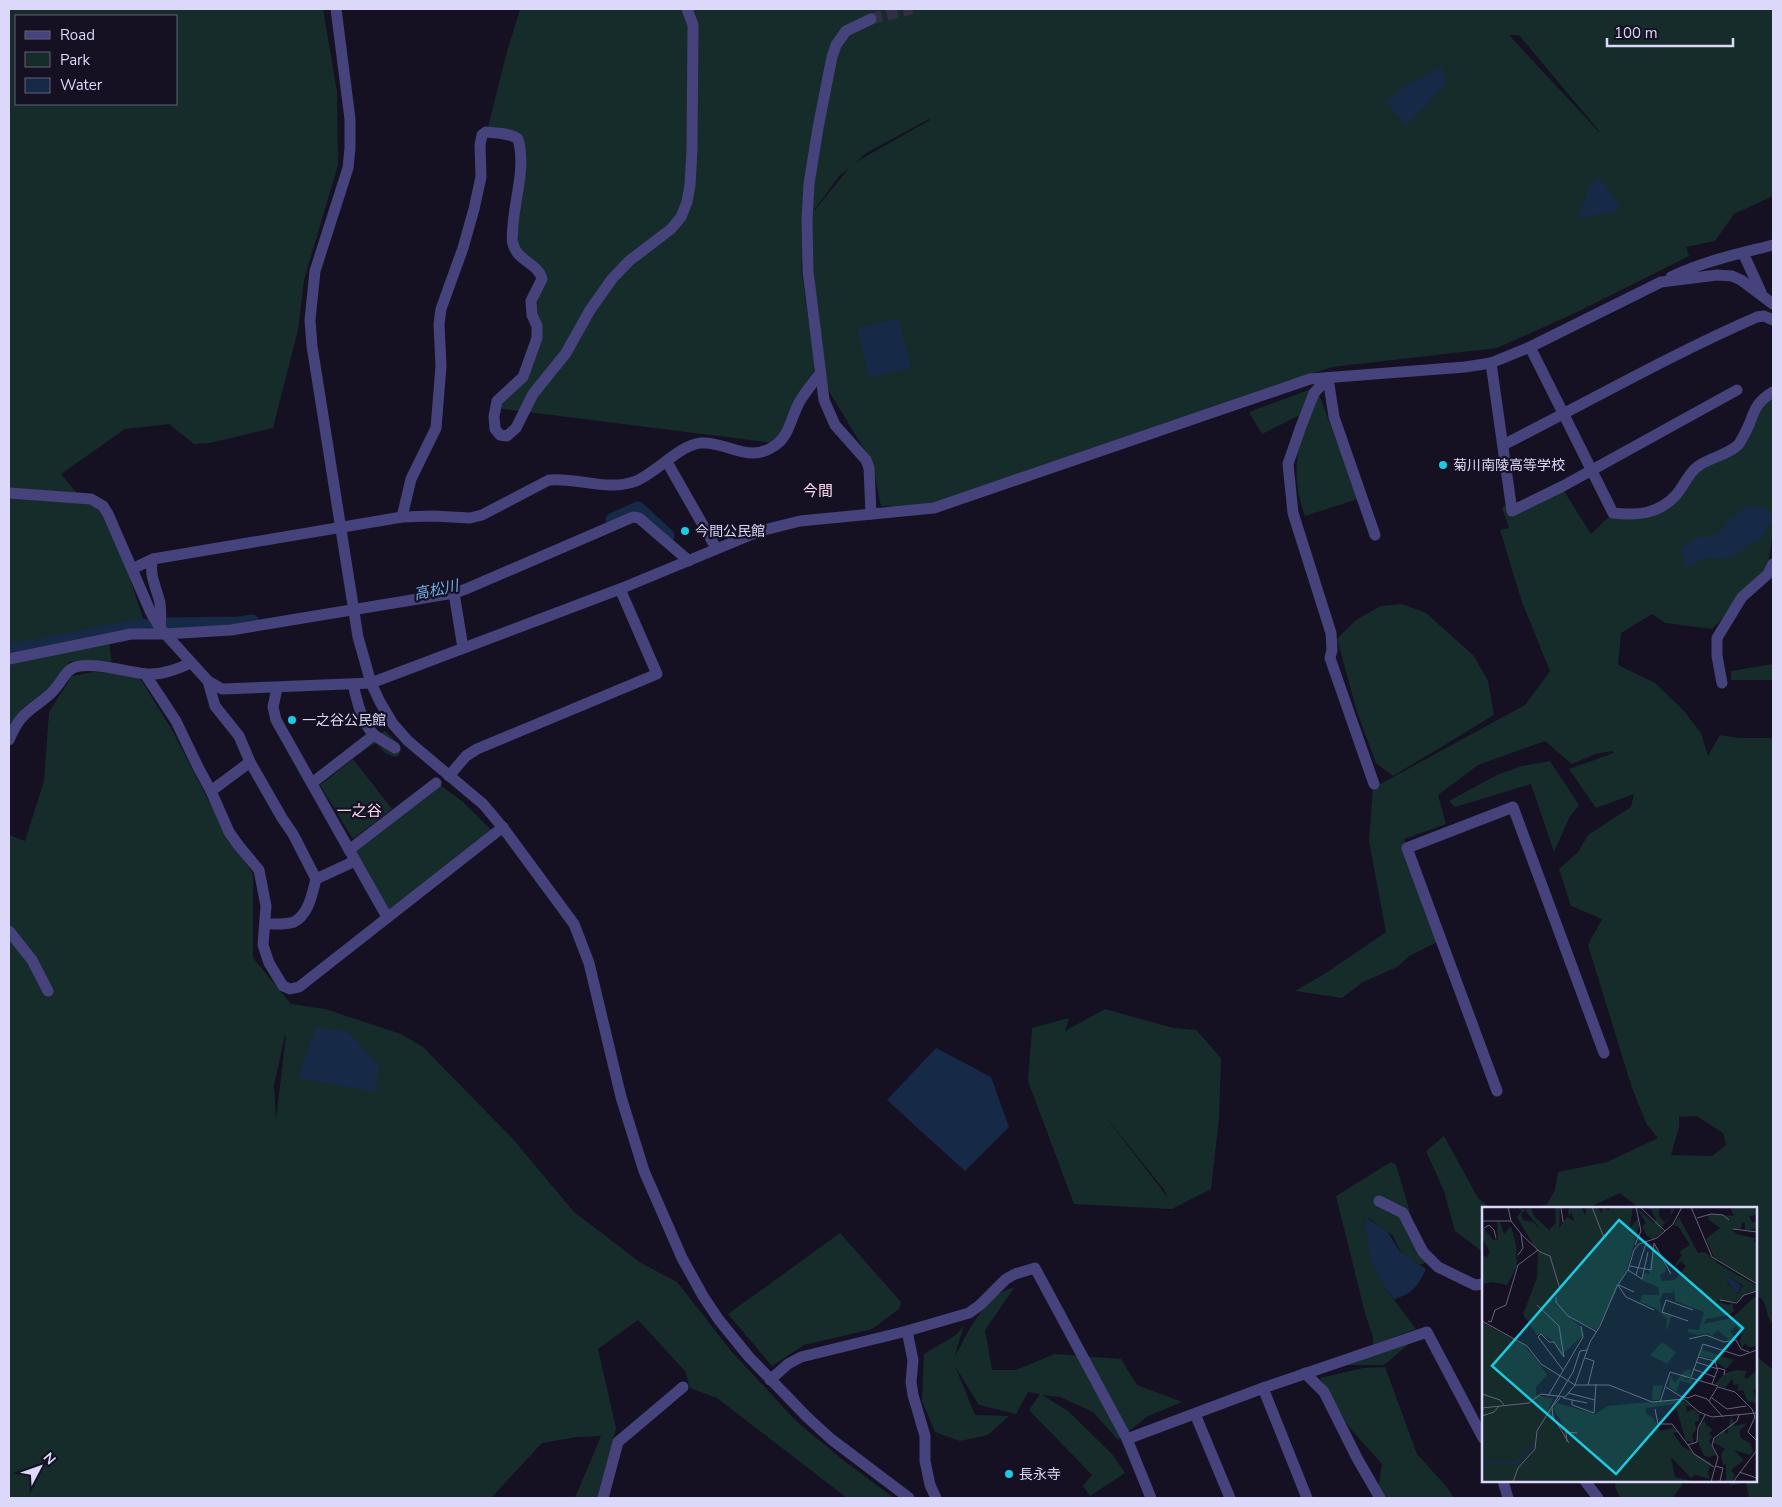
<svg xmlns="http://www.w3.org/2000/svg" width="1782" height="1507" viewBox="0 0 1782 1507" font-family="'Nunito Sans','Noto Sans JP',sans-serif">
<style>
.green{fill:#152c2b;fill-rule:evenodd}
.water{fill:#162947}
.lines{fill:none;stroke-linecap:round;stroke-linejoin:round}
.river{stroke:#162947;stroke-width:15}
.minor-tunnel{stroke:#332f43;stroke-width:11;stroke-dasharray:11 5.5;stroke-linecap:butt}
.minor{stroke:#45427c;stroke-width:11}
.poi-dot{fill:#1dcae1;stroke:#151123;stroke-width:2}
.labels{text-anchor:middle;stroke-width:4.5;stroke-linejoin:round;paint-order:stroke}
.poi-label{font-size:14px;fill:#dcd8fa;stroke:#151123;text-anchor:start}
.neighbourhood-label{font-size:15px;fill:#fadaee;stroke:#151123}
.water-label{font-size:15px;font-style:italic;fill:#73b3ed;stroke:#151123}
.inset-river{fill:none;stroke:#162947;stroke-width:2.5}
.inset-road{fill:none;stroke:#656179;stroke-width:1}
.view{fill:#1dcae1;fill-opacity:0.15;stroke:#1dcae1;stroke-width:2.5}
.inset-edge{fill:none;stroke:#dcd8fa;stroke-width:2.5}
</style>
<rect width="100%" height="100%" fill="#151123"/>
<g class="green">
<path d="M9,9H323L337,92L338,165L304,280L298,330L273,428L210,443L194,444L169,424L125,429L61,474L81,498L97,507L105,519L122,555L144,621L71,633L11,659L109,641L112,665L70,661L49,688L23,708L9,726ZM16,16H176V104H16Z"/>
<path d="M520,9H1773V196L1734,214L1715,241L1686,247L1689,256L1575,313L1497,348L1332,367L929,507L881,506L872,462L827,388L807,222L801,266L815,367L803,397L773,443L496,408L523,377L542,279L517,254L518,140L488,127L506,55ZM1509,35H1519L1600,132H1599ZM929,119L930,120L856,162L866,153ZM850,167L815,210H814L839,176Z"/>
<path d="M1311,389L1319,394L1358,499L1305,516C1290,476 1298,452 1306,412L1262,434L1249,412Z"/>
<path d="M1773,397V530L1767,573L1712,629L1665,623L1652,614L1621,633L1618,665L1655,683L1683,710L1701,733L1708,756L1720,735L1738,738H1773V1324C1765,1316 1769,1308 1761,1298L1756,1297V1208H1639L1620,1193L1588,1208H1531L1547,1204L1555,1190L1558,1172L1607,1162L1658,1138L1647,1125L1632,1088L1588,945L1602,919L1571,906L1559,869L1578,852L1588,835L1631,807L1634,794L1596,808L1569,769L1614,753L1612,751L1595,754L1572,764L1545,741L1478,765L1438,795L1446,824L1404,839L1437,942L1409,956L1397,967L1363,982L1342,998L1295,991L1326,973L1386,932L1369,841L1373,788L1525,705L1550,671L1522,602L1500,530L1509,528L1502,508L1510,503L1514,510L1562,488L1591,534L1613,513H1651L1706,461L1741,450L1760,409ZM1697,1116L1723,1133L1726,1145L1712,1156L1671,1155L1679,1127V1117Z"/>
<path d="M1402,604L1426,613L1474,656L1488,681L1494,715L1393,776L1376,763L1357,712L1337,639L1356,620L1381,606Z"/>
<path d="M1773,664V680H1731V671Z"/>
<path d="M93,672L138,675L172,730L225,832L253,874V958L291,1004L325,1009L401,1034L423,1047L512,1138L574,1212L641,1263L677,1282L732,1352L796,1421L843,1460L894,1498H847L717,1398L690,1388L685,1371L638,1320L598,1349L616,1428L599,1498H575L601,1436L577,1437L542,1443L491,1498H9V835L25,841L44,781L49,712L72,676ZM285,1035H286L276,1120L274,1085Z"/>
<path d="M385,731L398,743L401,750L398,756L395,757L385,753L377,744L372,745L359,754L356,751Z"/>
<path d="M353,759L392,809L353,839L320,785Z"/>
<path d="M1550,761L1579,805L1570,816L1554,852L1531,784L1455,807L1449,801L1497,775L1522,766Z"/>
<path d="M440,785L463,802L492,831L389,911L355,850Z"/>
<path d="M1105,1009L1173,1028L1196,1030L1221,1058L1219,1119L1211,1189L1172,1209L1074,1204L1028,1081L1032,1028L1069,1018L1065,1031ZM1101,1111L1165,1191L1168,1199L1165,1194Z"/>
<path d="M1444,1136L1478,1198L1490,1208H1483V1252L1455,1231L1444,1191L1426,1151Z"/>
<path d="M1391,1162L1396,1165L1420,1246L1431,1261L1416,1266L1407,1265L1393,1236L1369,1218L1365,1220L1385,1288L1416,1329L1373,1345V1337L1365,1313L1336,1196Z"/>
<path d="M840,1233L901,1302L899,1309L872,1329L804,1345L772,1366L728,1314Z"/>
<path d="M1014,1288L985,1330L992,1370H1016L1055,1354L1121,1359L1137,1385L1182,1402L1148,1416L1118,1440L1093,1412L1060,1397L1042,1395L1068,1411L1112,1454L1125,1473L1090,1496L1083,1486L1092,1475L1029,1410L1040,1394L1028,1392L1016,1414L979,1405L955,1366L975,1415L1009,1416L988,1435L960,1441L935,1432L922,1401L924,1354L956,1335L964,1325L954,1358C966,1336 986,1291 1014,1288Z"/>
<path d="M1410,1343L1384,1365H1345Z"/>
<path d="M1756,1356L1773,1370V1498H1749L1746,1482L1729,1486L1733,1481H1756Z"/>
<path d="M1385,1367L1417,1454L1445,1485L1454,1498H1383L1378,1489L1382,1464L1349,1427L1320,1378L1363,1368Z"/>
<path d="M1616,1481H1679L1683,1484L1672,1498H1620L1615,1486Z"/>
</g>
<g class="water">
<path d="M1442,66L1446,84L1406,126L1386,101L1404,87Z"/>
<path d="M1600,178L1619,205L1616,212L1578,218L1589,186Z"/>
<path d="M899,318L911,368L869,377L857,328Z"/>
<path d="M1752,506L1765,508L1773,516L1772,522L1758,541L1750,543L1738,554L1728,559L1704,558L1688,567L1684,564L1682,548L1698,537H1712L1722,530L1728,521L1737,514L1745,508Z"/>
<path d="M316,1027L347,1031L379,1065L376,1092L298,1078Z"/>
<path d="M936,1048L991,1077L1009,1127L965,1171L887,1100Z"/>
<path d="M1367,1218L1387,1231L1400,1252L1426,1269C1417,1287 1414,1293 1394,1299L1385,1288L1370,1259L1365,1220Z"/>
</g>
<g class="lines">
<g class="river">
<path d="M613,520L638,509L667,536"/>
<path d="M165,625L239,624L252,622"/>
<path d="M46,645L129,628L150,626"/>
<path d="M9,652L38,646"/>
</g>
<path class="minor-tunnel" d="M871,19L912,9"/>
<g class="minor">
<path d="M336,9L350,119V148L348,168L315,271L310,320L312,346L358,637L371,683L380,702L393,724L408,741L483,804L504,829L574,924L589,963L621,1097L644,1171L682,1258L703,1296L719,1320L749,1357L807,1417L831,1439L909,1498"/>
<path d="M871,19L846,31L836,45L832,57L818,128L809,184L807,219L808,271L824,400L835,425L866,460L869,468L871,514"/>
<path d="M1743,253L1761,292"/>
<path d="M1671,277C1704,261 1738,254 1773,245"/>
<path d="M1530,347L1613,513C1637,516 1659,514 1676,495C1684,486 1688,474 1697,467C1708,458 1728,455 1738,445C1740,443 1742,438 1744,435C1755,416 1751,405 1773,392"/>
<path d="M1491,363L1512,511L1563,486L1737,390"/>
<path d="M1328,378L1314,393L1300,429L1288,464L1293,513L1331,633L1332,650L1330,658L1374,784"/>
<path d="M1328,378L1334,417L1375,535"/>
<path d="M1503,445C1588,402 1670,355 1757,317L1764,316L1773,320"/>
<path d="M667,462L716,548"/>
<path d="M9,493L91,499L103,506L108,514L151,613L160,628L208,681L222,689L371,683L620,589L760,531L800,521L934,508L1310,379L1465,367L1491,363L1530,347L1661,282L1717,275L1732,276L1741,280L1773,304"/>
<path d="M402,517L411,479L436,428L441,366L439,324L441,309L463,248L474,209L481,177L480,145L482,135L486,132C497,133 510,133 518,139C526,167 515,197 513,225C513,231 511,239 513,244C517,261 538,263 542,279L531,301L532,315L537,326V338L523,377L497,401L494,416L495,429L500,435L507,436L516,428L533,394L566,353L590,310L612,279L629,261L671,229L681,217L687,202L690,185L692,150L693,25L687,9"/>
<path d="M153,559C148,573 157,589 160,603C161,612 161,620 160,628"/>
<path d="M132,569L153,559L402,517L433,516L470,518L482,515L549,480C578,477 608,492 636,481C656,473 681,444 701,443C729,441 749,466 777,444C790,434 792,414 800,401C806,391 814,382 820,373"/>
<path d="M454,593L463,648"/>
<path d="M9,659L131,634H165L231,630L454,593L466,589L633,517L639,518L689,561"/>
<path d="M145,674L176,721L198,767L211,791"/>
<path d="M208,681L215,706L239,736L250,762L282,818L293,834L316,879"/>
<path d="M1722,683L1717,656V638L1742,597L1768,574L1773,564"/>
<path d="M277,688L273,707L276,720L387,917"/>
<path d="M374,735L395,748"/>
<path d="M9,740C20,713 29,712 49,695C58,688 63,675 71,669C85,659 130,673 147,674C162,675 177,669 191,663"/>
<path d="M250,762L211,791L229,832L239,846L259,870L266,906L263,945L269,963L283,986L290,989L299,987L503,827"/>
<path d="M449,776L466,756L477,749L657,674L620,589"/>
<path d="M312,783L374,735C361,721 358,703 353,685"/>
<path d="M349,850L436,783"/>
<path d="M265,924C273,924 286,925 294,922C309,914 312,894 316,879L355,861"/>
<path d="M9,931L32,960L48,991"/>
<path d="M1497,1091L1407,848L1513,807L1604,1053"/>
<path d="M1379,1201L1403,1213L1423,1252L1438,1267L1475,1285L1483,1284"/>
<path d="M907,1331L913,1360L911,1382L913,1395L925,1436V1461L930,1485L936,1498"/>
<path d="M1305,1373L1324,1392L1357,1458L1380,1498"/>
<path d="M770,1380L788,1364L801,1357L907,1331L969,1313L980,1305L1006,1279L1015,1274L1035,1268L1127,1439L1151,1498"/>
<path d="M1263,1388L1307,1498"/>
<path d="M1195,1414L1230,1498"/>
<path d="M1127,1439L1263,1388L1427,1332L1483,1438"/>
<path d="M1503,1481L1508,1498"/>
<path d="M1585,1481L1598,1498"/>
<path d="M603,1498L618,1442L683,1387"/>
</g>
</g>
<g class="poi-dot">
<circle cx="1443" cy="465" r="5"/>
<circle cx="685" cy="531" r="5"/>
<circle cx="292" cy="720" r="5"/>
<circle cx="1009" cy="1474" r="5"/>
</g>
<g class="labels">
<g class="poi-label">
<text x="1453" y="470">菊川南陵高等学校</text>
<text x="695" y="536">今間公民館</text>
<text x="302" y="725">一之谷公民館</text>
<text x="1019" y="1479">長永寺</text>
</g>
<g class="neighbourhood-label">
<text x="818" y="496">今間</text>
<text x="359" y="816">一之谷</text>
</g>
<g class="water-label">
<text transform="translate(436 590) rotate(-12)" y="5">高松川</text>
</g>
</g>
<g transform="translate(1482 1207)">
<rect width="275" height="275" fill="#151123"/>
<path d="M35,0L43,3L39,8L41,13L51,15L60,24L43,3L49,1L52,9L67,23L74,16L73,0H78L77,21L85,10L92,14L90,7L88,6V10L86,6L87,0H99L103,8L105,0H115L120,6L121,0L126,4L129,0H151L148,21L156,11L157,19L145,62L115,123L88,111L98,119L102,128L79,148L72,135L59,127L55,128L41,107L55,71L56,46L35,10L40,4ZM154,0L172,16L174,12L169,3L163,0H177V9L182,15L189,9V2L186,0L192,2L189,9L179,21L181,25L171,32L165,29L160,20L164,16ZM248,0H272L275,4V8L267,9L270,15H275L274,22L263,23V16L260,15L259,22L250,23L255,27L272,31V35L275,36V77L232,50L224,32L238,21L227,13L226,7L252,9ZM197,10L216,46L223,45L238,58L275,79V83L268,86L265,83L266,86L254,94H234L247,98L250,95L252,104L247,108L224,112L222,117L250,111L275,88V139L267,140L263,136L260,141L258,134L260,127L254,119L248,124L254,132L247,133L236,123L230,128L235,131L225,126L215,128L206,125V122L217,123L222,105L193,94L192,83L190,86H181L178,93L179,104L190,109L184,124L185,112L173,101L158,95L160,88H176L177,85L176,80L159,73L162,66L167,67L171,38L173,37L183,55L184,64L178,68L180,74L193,73L204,59L199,54L189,65L200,48L197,45L208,38L196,19H191ZM245,69L261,78L256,87L245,75ZM15,14L18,15L22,27L29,19L34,38L35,59L25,78L11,75L1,77L0,82V48L5,50L8,45L0,31V19L11,33L16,32ZM0,115L42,138L59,159L65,168L54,180V188L71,192L66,203L69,201L81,231L78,219L81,217L71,202L75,196L113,207L126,199L200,192L209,199H204L205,205L211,202L217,207V214L213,215L214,223L210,228L212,236L204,234L193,197L164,201V206L171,211L179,224L190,221L198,225L191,226L200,239L229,256L226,265L228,272L213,268L209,271L189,250L193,270L214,275H0ZM180,135L194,145L185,157L168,148ZM221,140V143L252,153L244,162L229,151L217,149ZM209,162L208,170L200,173L211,172L210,177L198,174L194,185L187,180L188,168L193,176L202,164ZM255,163L265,164L262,170L265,172L275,163V181L271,183L275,196L265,194L261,183L255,184L257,177L252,178L250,172L243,181L233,177L243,166ZM181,178L177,193H170L171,179ZM249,209L253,219L265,216L257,225L259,231L268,236L271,244L268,248L252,243L262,253L249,263L253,268L250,275H244V257L241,258L239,247L243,242L231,235L242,222L245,228ZM223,213L224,218L231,223L227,226L230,230L227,234L234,248L227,250L222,249L216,235L218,218Z" fill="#152c2b" fill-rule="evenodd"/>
<path d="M245,69L259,78L256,87L245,74Z" fill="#162947"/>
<path class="inset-river" d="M0,255L34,256L53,237"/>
<path class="inset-road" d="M26,0L29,14L40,28L58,45L68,49L78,82M79,0L81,15M110,0L122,31M158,0L183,24M209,0L230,50L275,77M215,11L229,7L241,8L247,13M0,14H29M2,21L7,18L12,23L14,31M251,22L275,25M172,36L189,67M153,38L159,24L154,0M36,48L41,41L39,27M148,59L169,63L172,36M146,63L160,72L166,45M154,68L164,36M136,78L144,90L172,103M137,78L152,85M74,90V95L86,109L115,125M238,93L255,96L262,88L275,84M55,98L77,119L82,150L72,135H67L59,127L56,130L81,163M0,114L45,139L59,157L93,178H127L170,195L202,192L217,205L230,210L275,206M6,114L9,115L13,103L24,98L36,58L56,43M206,114L180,105L184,93L211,103M207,132L224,128L242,135L254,133L259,142L267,145M216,150L233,154L235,161M103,151L112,154L106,178M214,155L236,162M211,162L233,170M209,170L221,137L258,149L275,143M230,177L236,161L243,163L242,168M184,180L198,189L206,191L213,188L225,192L241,210M236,180L253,185L270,202L273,210L266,225L275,234M86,186L113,193M0,187L18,193L22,198M66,189L101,130L99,119M78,191L70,200L71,210L87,236M81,191L105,196M230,191L245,202L264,199M90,193V198L112,206L114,177M178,195L188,165L236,179L227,194M0,201L47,196L59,187L83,190L93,178L108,135L118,119L135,79L146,63L152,43L157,37L175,31L191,17L200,0M173,202L176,217H190L206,238M223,208L216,221L215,235L206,238L212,247L232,260M0,209L12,205L17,199M85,235L84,225L95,226M233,259L241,261L238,274M257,265L275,271M31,275L36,261L53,242L55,224L91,165L98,144L105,143M229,275L236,250L230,238L232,231L255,214L257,208M251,275L275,243"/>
<path class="view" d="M137,13L261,121L134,267L10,159Z"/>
<rect width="275" height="275" class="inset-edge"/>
</g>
<rect width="1782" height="1507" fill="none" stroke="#dcd8fa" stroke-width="20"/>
<rect x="15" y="15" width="162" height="90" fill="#151123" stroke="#656179"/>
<rect x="25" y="31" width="25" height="8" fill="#45427c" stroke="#656179"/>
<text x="60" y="40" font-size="15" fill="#dcd8fa">Road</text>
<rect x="25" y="52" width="25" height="15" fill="#152c2b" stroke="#656179"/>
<text x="60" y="65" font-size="15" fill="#dcd8fa">Park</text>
<rect x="25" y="78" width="25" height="15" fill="#162947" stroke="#656179"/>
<text x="60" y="90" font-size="15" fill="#dcd8fa">Water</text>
<g transform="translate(40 1467) rotate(49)" stroke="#151123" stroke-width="4" paint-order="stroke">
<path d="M0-4L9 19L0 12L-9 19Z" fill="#dcd8fa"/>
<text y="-8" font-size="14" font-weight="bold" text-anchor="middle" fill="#dcd8fa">N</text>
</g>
<path d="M1607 38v8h126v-8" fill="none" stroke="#dcd8fa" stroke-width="2.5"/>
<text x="1614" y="38" font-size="15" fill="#dcd8fa" stroke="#151123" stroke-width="4" paint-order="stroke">100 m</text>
</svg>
